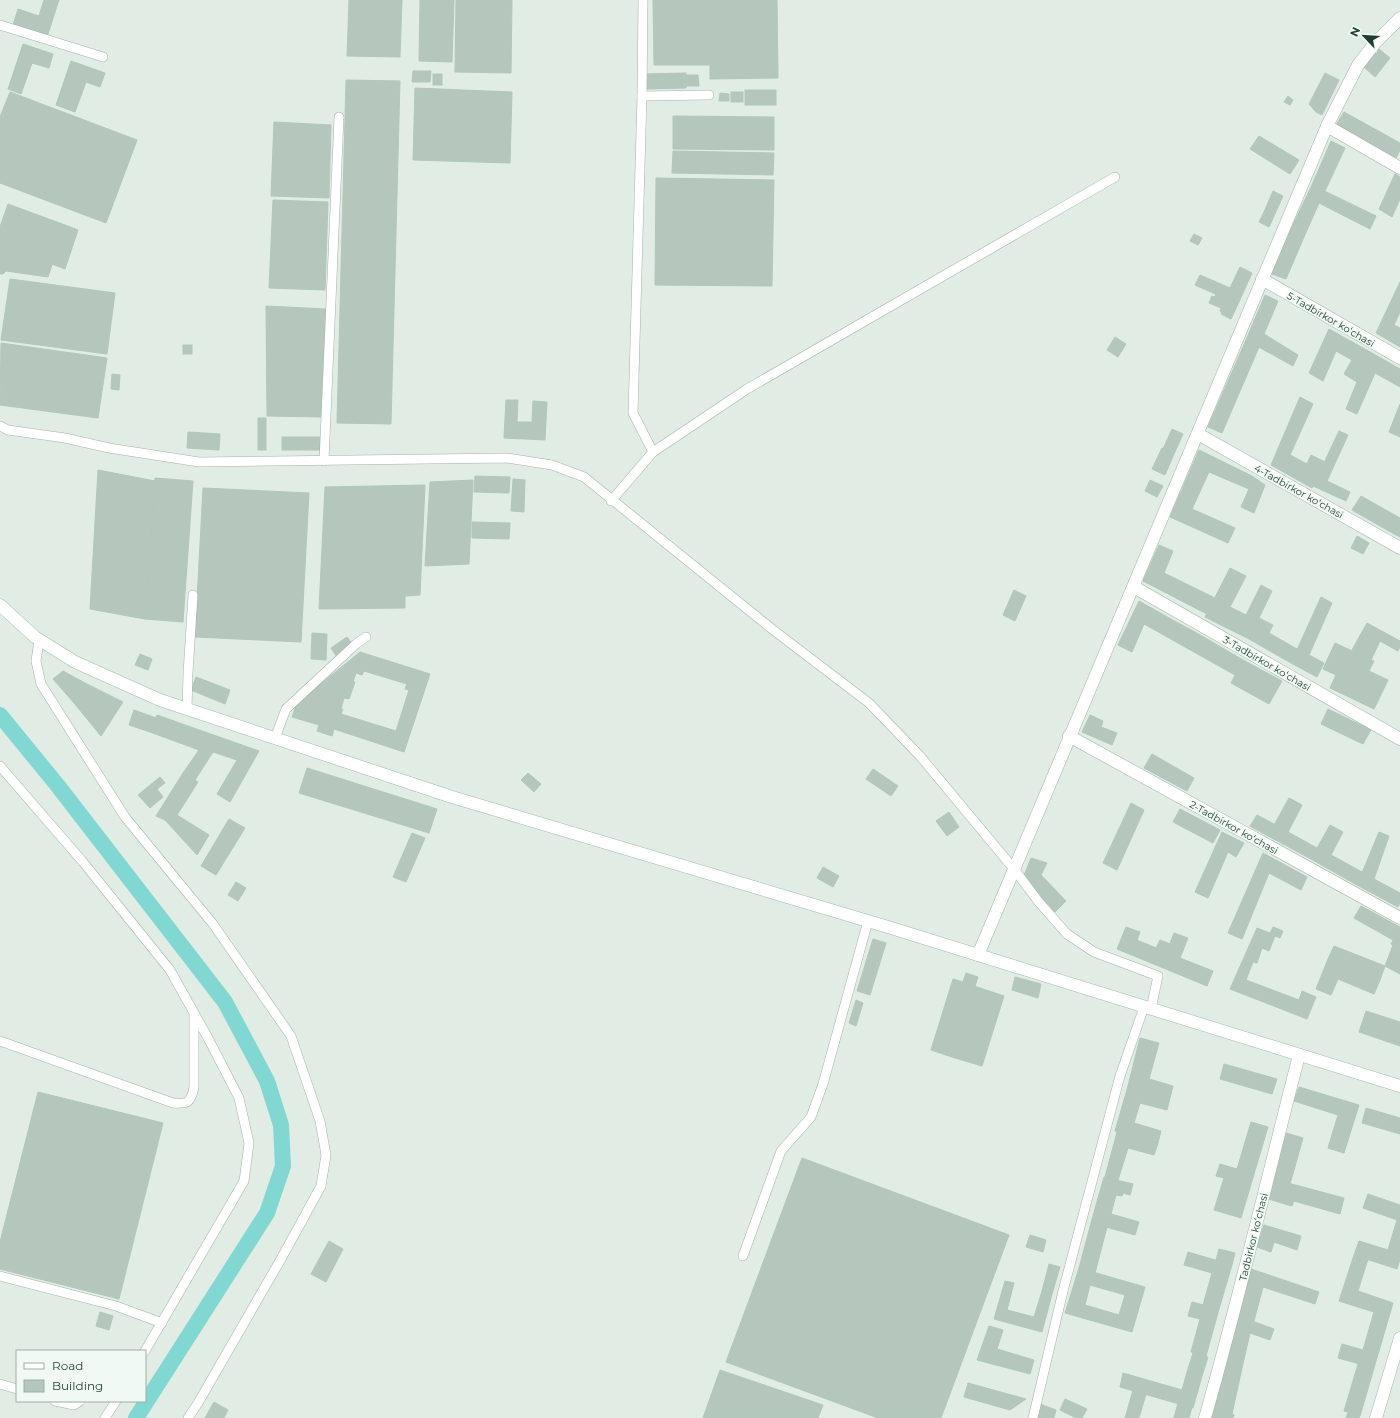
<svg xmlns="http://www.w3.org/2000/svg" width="1400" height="1418" viewBox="0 0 1400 1418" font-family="Montserrat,sans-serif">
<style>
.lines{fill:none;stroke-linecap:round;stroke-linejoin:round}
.canal{stroke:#81d8d2;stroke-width:16}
.building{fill:#b5c7bc;stroke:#b1c7b9;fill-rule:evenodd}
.lane-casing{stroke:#a2b5aa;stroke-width:10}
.street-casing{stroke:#a2b5aa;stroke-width:13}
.secondary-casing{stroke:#a0bcac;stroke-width:13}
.lane{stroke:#fff;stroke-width:9}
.street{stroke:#fff;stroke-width:12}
.secondary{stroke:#fff;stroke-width:12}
.labels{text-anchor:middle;stroke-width:3;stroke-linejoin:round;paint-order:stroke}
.street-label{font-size:10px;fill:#1e3f2f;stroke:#f0f9f3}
</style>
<rect width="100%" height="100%" fill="#e0ece4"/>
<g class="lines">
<path class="canal" d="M0,715L58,786L225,1002L267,1081L281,1125L283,1166L267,1213L136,1418"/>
</g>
<g class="building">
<path d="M44,0H59L47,37L13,25L18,9L39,16Z"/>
<path d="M349,0H402L400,57L347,56Z"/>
<path d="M420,0H454L452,62L419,61Z"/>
<path d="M456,0H512L511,73L455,72Z"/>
<path d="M653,0H777L778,78L710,79V65H654Z"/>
<path d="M23,44L53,54L49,68L32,63L21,94L8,89Z"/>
<path d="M1379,49L1390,58L1375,77L1364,67Z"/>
<path d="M71,61L105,73L100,87L86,82L75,112L56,105Z"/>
<path d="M413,71H431L430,82H412Z"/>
<path d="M686,73V88L645,89V74Z"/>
<path d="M1325,73L1339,80L1322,115L1316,112L1309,104Z"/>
<rect x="433" y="74" width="9" height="11"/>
<path d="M686,75H698L699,86H686Z"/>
<path d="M346,80L400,81L391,424L337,423Z"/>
<path d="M415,88L512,92L510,163L413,160Z"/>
<rect x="745" y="90" width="31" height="15"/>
<path d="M10,92L137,140L106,223L0,183V117Z"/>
<rect x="731" y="92" width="12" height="10"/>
<path d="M720,93L729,94V101H719Z"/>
<path d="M1288,96L1293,100L1290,105L1284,102Z"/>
<path d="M1344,112L1400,143V150L1396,158L1336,125Z"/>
<path d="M673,116L774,117V150L673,149Z"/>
<path d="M274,122L331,125L329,198L271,196Z"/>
<path d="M1259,136L1299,160L1290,174L1250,149Z"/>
<path d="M1331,141L1345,148L1325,191L1312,185Z"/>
<path d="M673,151L774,153L773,175L672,173Z"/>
<path d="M1395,174L1400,177V199L1392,217L1379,209Z"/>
<path d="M656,178L774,180L772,286L655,285Z"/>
<path d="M1312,185L1376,216L1370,229L1319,203L1304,237L1290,231Z"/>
<path d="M1273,191L1283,196L1274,216L1264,212Z"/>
<path d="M273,200L328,202L325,290L269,288Z"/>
<path d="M8,204L65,225L48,277L6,271L3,274H0V227Z"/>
<path d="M1264,212L1274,216L1269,227L1259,222Z"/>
<path d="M65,225L78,230L65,269L52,264Z"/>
<path d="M1290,231L1304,237L1286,279L1272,274Z"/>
<path d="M1194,234L1202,238L1198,245L1190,241Z"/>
<path d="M1240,267L1252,273L1238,304L1195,285L1200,275L1230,288Z"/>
<path d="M10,279L115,293L107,354L1,340Z"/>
<path d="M1400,282V312L1394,325L1400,328V347L1376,333Z"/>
<path d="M1216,294L1238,304L1231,319L1221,314L1222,312L1220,311L1221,308L1209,303L1212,296L1215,297Z"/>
<path d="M1265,295L1278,301L1264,334L1298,355L1293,366L1246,340Z"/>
<path d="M266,306L326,309L321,417L267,416Z"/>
<path d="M1329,329L1372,353L1357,382L1344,374L1352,360L1336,351L1323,381L1309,373Z"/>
<path d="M1115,337L1126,344L1118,357L1107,350Z"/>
<path d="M1246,340L1259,347L1222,433L1208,427Z"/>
<path d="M1,343L107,358L98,418L0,405Z"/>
<rect x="183" y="345" width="9" height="9"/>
<path d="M1372,353L1400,369V387L1375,373L1357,414L1346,409L1357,382Z"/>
<path d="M112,374L120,375L119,390L111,389Z"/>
<path d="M1300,397L1313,404L1290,455L1307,464L1311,455L1325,462L1312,488L1271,465Z"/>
<path d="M506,400H518L517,422H532L533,401L547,402L545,440L504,438Z"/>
<path d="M1400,404V437L1389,432Z"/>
<rect x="258" y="418" width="8" height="32"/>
<path d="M1172,429L1183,434L1174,454L1163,449Z"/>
<path d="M1339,431L1348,435L1327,481L1350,492L1346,501L1313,486Z"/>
<path d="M188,432L220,434L219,450L187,448Z"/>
<rect x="282" y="437" width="38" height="13"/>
<path d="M1162,448L1174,454L1165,475L1152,469Z"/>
<path d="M1199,450L1252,476L1265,485L1254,513L1241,507L1249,489L1209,472L1192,509L1235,528L1228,543L1170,517Z"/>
<path d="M98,470L155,481L145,619L90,609Z"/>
<path d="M475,476L510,477L509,493L474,492Z"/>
<path d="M155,478L193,481L183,622L145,619Z"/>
<path d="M513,479L525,480L524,512L511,511Z"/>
<path d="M473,480L469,564L425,566L430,482Z"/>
<path d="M1150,480L1163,486L1157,497L1145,491Z"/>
<path d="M425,485L420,595L405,596V608L319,609L325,487Z"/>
<path d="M203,488L309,493L301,642L195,637Z"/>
<path d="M1361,496L1400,518L1394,534L1352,510Z"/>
<path d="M1400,519V537L1394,534Z"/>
<path d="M472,522L510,523L509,539L472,538Z"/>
<path d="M1357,536L1369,543L1363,554L1351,548Z"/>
<path d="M1159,545L1173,551L1164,573L1215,598L1207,614L1143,581Z"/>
<path d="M1230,568L1246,576L1230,607L1246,615L1261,585L1272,591L1249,639L1205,617Z"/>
<path d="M1014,590L1026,596L1015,621L1003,615Z"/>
<path d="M1321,597L1332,603L1309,655L1324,663L1317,677L1291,663Z"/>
<path d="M1139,601L1171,619L1162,634L1144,624L1132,652L1118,645Z"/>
<path d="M1259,618L1273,625L1269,633L1297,649L1291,663L1249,639Z"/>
<path d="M1171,619L1202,636L1194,652L1162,634Z"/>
<path d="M1367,623L1400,641V646L1398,651L1380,641L1371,660L1352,650Z"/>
<path d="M312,633L327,634L326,660L311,659Z"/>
<path d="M1202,636L1243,660L1235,675L1194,652Z"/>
<path d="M347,637L353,645L337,657L331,648Z"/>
<path d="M1335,643L1374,661L1369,671L1388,680L1374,709L1330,688L1336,675L1323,669Z"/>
<path d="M360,652L430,674L404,752L334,729L332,736L317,731L319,725L292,717L297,703ZM364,671L407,684L405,689L409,690L396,731L341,714L343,709H341L344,698L349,699L355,682H353L356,673L362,675Z"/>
<path d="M140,654L152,659L148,670L135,665Z"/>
<path d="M1243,660L1282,681L1269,704L1231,683Z"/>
<path d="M63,671L85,683L74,703L53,679Z"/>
<path d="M196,677L230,690L225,704L191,690Z"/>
<path d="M85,683L123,702L101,736L74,703Z"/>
<path d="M1328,709L1371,730L1363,744L1321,724Z"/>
<path d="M134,710L156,718L150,732L129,725Z"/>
<path d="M157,715L205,732L199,750L150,732Z"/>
<path d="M1090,715L1103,721L1101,727L1117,733L1112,745L1082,732Z"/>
<path d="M205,732L259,751L230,802L217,794L237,760L213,752L195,780L183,773L199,750Z"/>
<path d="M1152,754L1194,778L1187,791L1144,768Z"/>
<path d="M307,768L437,809L429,833L299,793Z"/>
<path d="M873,769L898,786L891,796L866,779Z"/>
<path d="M183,773L198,782L177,815L209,835L197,855L165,820L156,816Z"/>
<path d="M528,773L541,784L534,792L521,780Z"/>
<path d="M160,777L165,783L157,789L163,797L150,808L138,795Z"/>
<path d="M1289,798L1302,805L1288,832L1317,848L1311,859L1268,836Z"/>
<path d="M1131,803L1144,810L1117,870L1103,863Z"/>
<path d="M1180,809L1220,830L1213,843L1173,822Z"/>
<path d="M949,812L959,827L947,836L936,821Z"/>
<path d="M1257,815L1274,824L1268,836L1250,826Z"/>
<path d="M229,819L245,828L216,875L201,866Z"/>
<path d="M1330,825L1343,832L1331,855L1362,872L1357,885L1311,859Z"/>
<path d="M1222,832L1244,843L1236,857L1228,852L1208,898L1195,892Z"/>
<path d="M1379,832L1389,836L1374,879L1400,893V903L1398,907L1357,885Z"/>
<path d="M412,833L425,838L406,882L393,877Z"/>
<path d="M1263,853L1307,877L1301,890L1269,873L1242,939L1228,933Z"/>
<path d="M1031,858L1047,863L1041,875L1066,901L1055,912L1023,878Z"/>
<path d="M823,867L839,876L833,887L817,878Z"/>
<path d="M236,882L246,888L238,901L228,895Z"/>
<path d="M1361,906L1400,927L1393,940L1354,918Z"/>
<path d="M1126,927L1140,932L1137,940L1156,948L1160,940L1170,944L1161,967L1117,949Z"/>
<path d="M1273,927L1283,931L1280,938L1275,936L1269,951L1262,948L1257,963L1253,962L1246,980L1299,1000L1302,991L1316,997L1307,1019L1230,989L1257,928L1270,933Z"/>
<path d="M1400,928V974L1385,966L1393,945L1391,944Z"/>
<path d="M1174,933L1188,938L1180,958L1213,971L1207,986L1161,967Z"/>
<path d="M873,939L886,943L870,995L857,991Z"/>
<path d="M1334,946L1385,966L1380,980L1328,959Z"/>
<path d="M1328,959L1380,980L1374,994L1338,979L1331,995L1316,989Z"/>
<path d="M966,973L978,977L975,986L977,987L955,1058L931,1050L953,979L963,982Z"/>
<path d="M1015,977L1041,984L1038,998L1012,990Z"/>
<path d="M977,987L1004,996L982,1066L955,1058Z"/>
<path d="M856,1000L863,1003L856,1026L849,1023Z"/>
<path d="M1366,1011L1400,1022V1046L1359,1032Z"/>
<path d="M1140,1038L1159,1043L1149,1079L1173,1086L1170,1098L1128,1086Z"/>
<path d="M1224,1064L1277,1079L1272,1094L1220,1079Z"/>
<path d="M1128,1086L1170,1098L1167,1110L1140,1103L1134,1123L1161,1131L1158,1143L1115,1131Z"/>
<path d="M1299,1087L1359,1105L1344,1153L1328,1148L1338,1115L1294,1101Z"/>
<path d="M38,1092L163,1123L119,1299L0,1269V1242Z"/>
<path d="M1366,1108L1400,1118V1134L1362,1123Z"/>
<path d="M1251,1122L1268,1127L1254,1174L1237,1169Z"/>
<path d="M1117,1132L1158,1143L1154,1155L1128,1148L1118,1180L1105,1177Z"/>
<path d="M1286,1133L1303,1138L1290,1184L1273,1179Z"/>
<path d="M802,1158L1009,1235L941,1418H878L726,1362Z"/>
<path d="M1220,1164L1254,1174L1241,1218L1214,1210L1224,1178L1216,1176Z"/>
<path d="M1104,1177L1133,1184L1130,1195L1123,1193L1122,1196L1116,1195L1111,1214L1139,1222L1135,1235L1091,1223Z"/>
<path d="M1273,1179L1344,1198L1340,1214L1294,1201L1292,1206L1268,1199Z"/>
<path d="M1368,1194L1400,1205V1221L1363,1208Z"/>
<path d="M1397,1220L1400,1221V1259L1397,1269L1354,1255L1359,1241L1388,1250Z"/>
<path d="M1091,1223L1107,1227L1095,1273L1079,1268Z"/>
<path d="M1264,1225L1301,1236L1297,1250L1274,1242L1271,1252L1257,1247Z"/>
<path d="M1030,1235L1046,1240L1043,1252L1026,1247Z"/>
<path d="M329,1241L343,1249L326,1282L311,1274Z"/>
<path d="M1219,1249L1235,1253L1232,1265L1216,1260Z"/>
<path d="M1188,1252L1232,1265L1219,1309L1203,1305L1212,1273L1184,1265Z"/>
<path d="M1354,1255L1368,1259L1358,1291L1393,1303L1374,1368L1338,1358L1342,1344L1363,1350L1374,1312L1339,1301Z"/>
<path d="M1049,1264L1060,1267L1052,1294L1042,1291Z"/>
<path d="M1079,1268L1145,1287L1132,1332L1065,1313ZM1090,1285L1125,1295L1119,1315L1085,1305Z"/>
<path d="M1251,1269L1319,1292L1315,1304L1263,1287L1254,1321L1238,1316Z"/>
<path d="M1005,1281L1014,1283L1007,1310L1034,1317L1042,1291L1052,1294L1042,1332L994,1319Z"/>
<path d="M1192,1302L1219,1309L1206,1356L1191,1352L1200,1319L1188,1316Z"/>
<path d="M100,1312L113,1316L109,1330L96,1326Z"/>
<path d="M1238,1316L1274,1329L1270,1340L1250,1333L1242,1368L1226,1364Z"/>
<path d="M989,1326L1003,1330L997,1349L1034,1360L1030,1374L977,1360Z"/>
<path d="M1193,1353L1208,1357L1202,1376L1187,1372Z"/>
<path d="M1226,1364L1242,1368L1232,1414L1214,1409Z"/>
<path d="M1358,1364L1374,1368L1360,1416L1344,1411Z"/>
<path d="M720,1370L823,1405L818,1418H703Z"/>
<path d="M1187,1372L1202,1376L1193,1408L1120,1387L1123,1373L1182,1390Z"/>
<path d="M968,1383L1026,1399L1010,1410L964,1397Z"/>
<path d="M1133,1390L1146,1394L1139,1418H1125Z"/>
<path d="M1065,1399L1087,1409L1082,1418H1076L1060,1410Z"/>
<path d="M214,1402L228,1410L224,1418H205Z"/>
<path d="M1178,1403L1192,1407L1189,1418H1174Z"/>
<path d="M1040,1404L1056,1410L1054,1418H1036Z"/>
<path d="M1214,1409L1234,1415L1233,1418H1211Z"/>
<path d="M1348,1413L1360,1416L1359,1418H1346Z"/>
</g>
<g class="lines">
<defs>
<g id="lane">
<path d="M0,25L103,57"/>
<path d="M642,96L709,95"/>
<path d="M0,426L8,430L65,438L109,448L199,462L507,458L552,465L584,477L772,629L869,703L920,756L1014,869L1038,901L1067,934L1094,952L1158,976L1151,1009"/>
<path d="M653,452L747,389L1115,177"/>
<path d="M324,461L339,117"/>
<path d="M611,501L653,452L633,413L642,96L643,0"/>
<path d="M39,640L36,661L41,684L125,817L213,924L291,1036L320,1121L326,1155L321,1186L281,1259L198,1403L188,1418"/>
<path d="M187,709L188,673L193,595"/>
<path d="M275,738L286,709L356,644L366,637"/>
<path d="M0,766L83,862L170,970L208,1038L239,1098L249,1143L244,1181L145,1351"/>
<path d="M0,1041L173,1103C188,1104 191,1103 194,1087V1015"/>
<path d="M743,1256L781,1151L811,1117L823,1084L868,921"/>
<path d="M0,1276L116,1306L162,1323"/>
<path d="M0,1384L17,1389"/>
<path d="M55,1401L74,1405L80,1401"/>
<path d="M105,1418L116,1401"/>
<path d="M1033,1418L1063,1291L1120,1076L1144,1007"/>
</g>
<g id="street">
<path d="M1327,126L1400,168"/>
<path d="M1262,279L1400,358"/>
<path d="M1198,434L1400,548"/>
<path d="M1134,587L1400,739"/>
<path d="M1069,736L1400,918"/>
<path d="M978,955L1327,126L1358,65L1375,43L1400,18"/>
<path d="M1205,1418C1239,1298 1268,1176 1299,1055"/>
<path d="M1376,1418L1400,1338"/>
</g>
<path id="secondary" d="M0,605L35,637L75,662L160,700L452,797L888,927L1400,1086"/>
</defs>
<use href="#lane" class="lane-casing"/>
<use href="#street" class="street-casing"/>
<use href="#secondary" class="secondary-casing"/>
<use href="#lane" class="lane"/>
<use href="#street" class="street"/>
<use href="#secondary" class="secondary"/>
</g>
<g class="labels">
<g class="street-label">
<text transform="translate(1331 319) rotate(30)" y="4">5-Tadbirkor koʻchasi</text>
<text transform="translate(1299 491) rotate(29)" y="4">4-Tadbirkor koʻchasi</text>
<text transform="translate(1267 663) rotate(30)" y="4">3-Tadbirkor koʻchasi</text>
<text transform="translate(1234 827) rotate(29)" y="4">2-Tadbirkor koʻchasi</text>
<text transform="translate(1253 1237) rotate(-76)" y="4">Tadbirkor koʻchasi</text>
</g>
</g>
<rect x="16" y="1350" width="130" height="52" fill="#f0f9f3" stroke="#9cafa5"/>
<rect x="24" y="1363" width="20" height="6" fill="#ffffff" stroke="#9cafa5"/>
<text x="52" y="1370" font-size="12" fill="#1e3f2f">Road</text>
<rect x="24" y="1380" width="20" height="12" fill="#b5c7bc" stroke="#9cafa5"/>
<text x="52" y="1390" font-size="12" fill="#1e3f2f">Building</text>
<g transform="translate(1364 36) rotate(295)" stroke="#f0f9f3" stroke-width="3" paint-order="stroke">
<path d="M0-3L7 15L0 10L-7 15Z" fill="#1e3f2f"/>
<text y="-6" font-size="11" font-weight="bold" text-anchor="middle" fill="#1e3f2f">N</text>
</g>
</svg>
